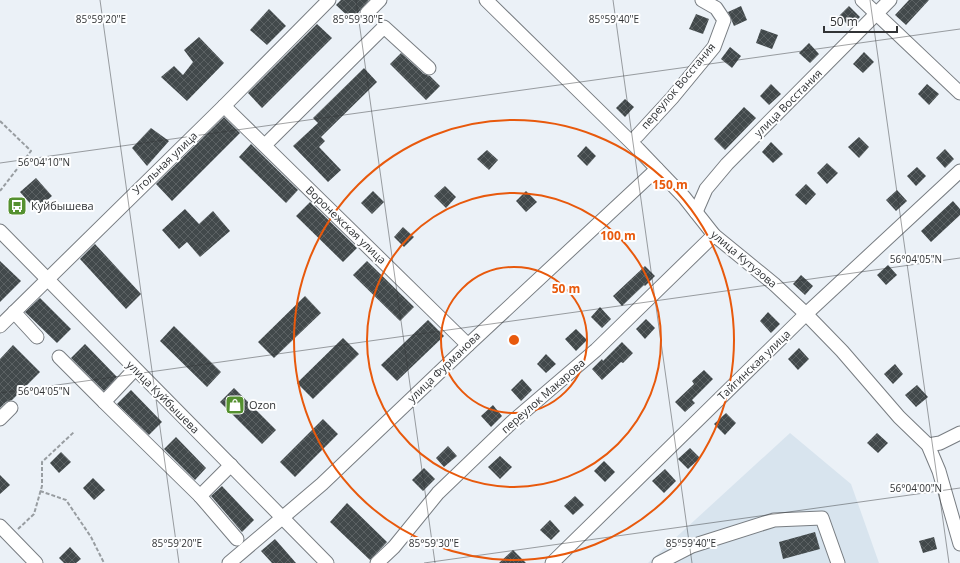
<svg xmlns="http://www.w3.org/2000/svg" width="960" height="563" viewBox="0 0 960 563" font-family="'Open Sans',sans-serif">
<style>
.built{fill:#d8e4ee}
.building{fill:url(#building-cross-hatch)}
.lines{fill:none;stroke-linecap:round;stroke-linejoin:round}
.minor-casing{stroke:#787d82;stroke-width:15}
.path{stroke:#989da1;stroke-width:2;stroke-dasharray:4 2;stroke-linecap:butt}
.minor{stroke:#fff;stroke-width:13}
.ticks{fill:none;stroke:#313335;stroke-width:1;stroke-opacity:0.45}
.ring{fill:none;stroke:#e8590c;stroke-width:2}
.labels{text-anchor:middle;stroke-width:4;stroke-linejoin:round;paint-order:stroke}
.street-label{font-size:11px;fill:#313335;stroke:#fdfeff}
.poi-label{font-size:11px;fill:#313335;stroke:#fdfeff;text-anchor:start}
.ticks-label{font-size:10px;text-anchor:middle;fill:#313335;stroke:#fdfeff;stroke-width:4;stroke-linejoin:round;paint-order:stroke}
.centre{fill:#e8590c;stroke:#fdfeff;stroke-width:2}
.ring-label{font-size:12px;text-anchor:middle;font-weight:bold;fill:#e8590c;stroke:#fdfeff;stroke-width:4;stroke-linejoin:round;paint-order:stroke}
</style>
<defs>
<pattern id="building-cross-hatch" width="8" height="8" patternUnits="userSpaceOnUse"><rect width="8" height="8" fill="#42494b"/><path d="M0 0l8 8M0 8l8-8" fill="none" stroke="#5b6163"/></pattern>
</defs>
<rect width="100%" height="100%" fill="#ebf1f7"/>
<path class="built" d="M790,433L851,484L879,563H648Z"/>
<g class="building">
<path d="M341,0H369L352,20L336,5Z"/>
<path d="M909,0H929L906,25L895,15Z"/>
<path d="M741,6L747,20L734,26L728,12Z"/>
<path d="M849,6L860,17L850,27L839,16Z"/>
<path d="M269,9L286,26L267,45L250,30Z"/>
<path d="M696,14L709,19L703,34L689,29Z"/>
<path d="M317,24L332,38L262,108L248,93Z"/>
<path d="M761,29L778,35L772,49L756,43Z"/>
<path d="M199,37L224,63L187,101L161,77L174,66L183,75L193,62L184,50Z"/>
<path d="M809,43L819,54L810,63L799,53Z"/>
<path d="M730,47L741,56L732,68L721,59Z"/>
<path d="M864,52L874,62L863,73L853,64Z"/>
<path d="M401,53L424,74L430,76L440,86L426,100L390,64Z"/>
<path d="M364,68L377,82L321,137L325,141L319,147L341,170L328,182L293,146L318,123L313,118Z"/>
<path d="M771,84L781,94L769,105L760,96Z"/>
<path d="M927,84L939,94L929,105L918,94Z"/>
<path d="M625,99L634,107L625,117L616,108Z"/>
<path d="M744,107L756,118L725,150L714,139Z"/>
<path d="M224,117L240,133L172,201L156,184Z"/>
<path d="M151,128L169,141L147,166L132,148Z"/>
<path d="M859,137L869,147L859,158L848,147Z"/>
<path d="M771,142L783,154L773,163L762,152Z"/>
<path d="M251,144L298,190L286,203L239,157Z"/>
<path d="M586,146L596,156L587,166L577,156Z"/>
<path d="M945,149L954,159L945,168L936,158Z"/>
<path d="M487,150L498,160L489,170L477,159Z"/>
<path d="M827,163L838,173L827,184L817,173Z"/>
<path d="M917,167L926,176L916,186L907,176Z"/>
<path d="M36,178L52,196L36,210L20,192Z"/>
<path d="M806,184L816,194L806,205L795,195Z"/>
<path d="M445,186L456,197L446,208L434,196Z"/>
<path d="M897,190L907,201L896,211L886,200Z"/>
<path d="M373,191L384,202L372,214L361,203Z"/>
<path d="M526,191L537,202L526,212L516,201Z"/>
<path d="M953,201L960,209V215L931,242L921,231Z"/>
<path d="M310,202L357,248L343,262L296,216Z"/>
<path d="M185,209L199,224L213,211L230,231L200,257L187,242L179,249L162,230Z"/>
<path d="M403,227L414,237L404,247L394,237Z"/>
<path d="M95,244L141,294L126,309L80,259Z"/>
<path d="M0,261L21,281L0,302Z"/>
<path d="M367,261L414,307L400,321L353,275Z"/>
<path d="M888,265L897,275L886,285L877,275Z"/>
<path d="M645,266L655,276L645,286L644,285L622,306L613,296Z"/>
<path d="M801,275L813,286L805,295L793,284Z"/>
<path d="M305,296L321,313L274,358L258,342Z"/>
<path d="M40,298L71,329L57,343L25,312Z"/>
<path d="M600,307L611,319L602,328L591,317Z"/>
<path d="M768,312L780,324L771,333L760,321Z"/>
<path d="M646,319L655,328L645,339L636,329Z"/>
<path d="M428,320L444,336L397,381L381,365Z"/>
<path d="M174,326L221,372L207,387L160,341Z"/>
<path d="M576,329L587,340L576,351L565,339Z"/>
<path d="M343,338L359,354L313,399L297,383Z"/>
<path d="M622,342L633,353L623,363L621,362L602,380L592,369L602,359L603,361Z"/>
<path d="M85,344L117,377L104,391L71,358Z"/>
<path d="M13,345L40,372L12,400L6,402L0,408V359Z"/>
<path d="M799,348L809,359L798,370L788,359Z"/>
<path d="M546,354L556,364L546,373L537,364Z"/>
<path d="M895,364L903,374L893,384L884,374Z"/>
<path d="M704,370L713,379L692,400L695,403L685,412L675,402L694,384L692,381Z"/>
<path d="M522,379L532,390L521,401L511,390Z"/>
<path d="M917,385L928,397L916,407L905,395Z"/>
<path d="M234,388L276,430L262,444L220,402Z"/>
<path d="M131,390L162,422L149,435L117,404Z"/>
<path d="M493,405L502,416L491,427L481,416Z"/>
<path d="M726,413L736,423L725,435L714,424Z"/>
<path d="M323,419L338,434L295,477L280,462Z"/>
<path d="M877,433L888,443L878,453L867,443Z"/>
<path d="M176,437L206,468L195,480L164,449Z"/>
<path d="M448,446L457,456L444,467L436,458Z"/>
<path d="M690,448L700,458L688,469L678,459Z"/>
<path d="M61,452L71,462L59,473L50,463Z"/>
<path d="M500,456L512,467L500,479L488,467Z"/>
<path d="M604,461L615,472L605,482L594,471Z"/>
<path d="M424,468L435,479L423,491L412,480Z"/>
<path d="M665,469L676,481L664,493L652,481Z"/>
<path d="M0,475L10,485L0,494Z"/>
<path d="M93,478L105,490L94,500L83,488Z"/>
<path d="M222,486L254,520L242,532L211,496Z"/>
<path d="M575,496L584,505L573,515L564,506Z"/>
<path d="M347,503L387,542L370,560L330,522Z"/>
<path d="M550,520L560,531L551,540L540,530Z"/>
<path d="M815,532L820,549L783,559L779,542Z"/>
<path d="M934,537L937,549L923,553L919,541Z"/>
<path d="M275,539L296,563H272L261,551Z"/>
<path d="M70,547L81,559L76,563H64L59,558Z"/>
<path d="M513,550L526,563H499Z"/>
</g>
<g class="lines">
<defs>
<g id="minor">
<path d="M486,0L638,149L684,197L714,235L774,284L806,314L842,351L899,417L928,445L939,471L960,544"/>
<path d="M862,0L960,93"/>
<path d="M367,13L380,0"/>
<path d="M224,106L468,345"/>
<path d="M637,136L672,98L714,47L724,20L716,8L702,0"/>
<path d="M265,145L384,27L429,68"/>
<path d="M696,212L706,189L727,164L890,0"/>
<path d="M0,231L327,563"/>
<path d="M14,312L37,337"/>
<path d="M0,326L224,106L329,0"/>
<path d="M59,357L104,402L135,369"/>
<path d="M104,402L200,496L231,465"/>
<path d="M0,419L11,408"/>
<path d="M928,445L940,443L960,433"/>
<path d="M200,496L237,539"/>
<path d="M0,526L36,563"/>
<path d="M229,563L322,484L468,345L657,169"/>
<path d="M377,563L394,547L438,493L512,422L596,350L714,235"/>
<path d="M552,563L806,314L960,171"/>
<path d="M659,563L692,546L774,520L822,518L838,563"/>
</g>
</defs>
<use href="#minor" class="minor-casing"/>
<g class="path">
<path d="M0,121L31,151L0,191"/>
<path d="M40,491L66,500L91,537L104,563"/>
<path d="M18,529L34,514L42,486V462L74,432"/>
</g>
<use href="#minor" class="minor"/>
</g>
<path class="ticks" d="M100,0L179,563M356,0L435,563M613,0L692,563M870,0L949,563M0,163L960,29M0,393L960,258M424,563L960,488"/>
<g class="ring">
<circle cx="514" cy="340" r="73"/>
<circle cx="514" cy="340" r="147"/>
<circle cx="514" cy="340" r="220"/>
</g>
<defs>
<symbol id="bus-square" viewBox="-11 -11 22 22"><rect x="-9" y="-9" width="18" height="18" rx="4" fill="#54902f" stroke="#fdfeff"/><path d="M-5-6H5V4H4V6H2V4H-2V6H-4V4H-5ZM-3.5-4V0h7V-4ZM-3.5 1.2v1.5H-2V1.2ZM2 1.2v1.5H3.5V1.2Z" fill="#fff"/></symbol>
<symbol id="shop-square" viewBox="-11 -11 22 22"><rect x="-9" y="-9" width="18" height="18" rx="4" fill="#54902f" stroke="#fdfeff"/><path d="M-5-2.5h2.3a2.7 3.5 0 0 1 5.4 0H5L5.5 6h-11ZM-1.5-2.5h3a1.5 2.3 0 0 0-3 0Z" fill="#fff"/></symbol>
</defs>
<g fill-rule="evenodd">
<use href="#bus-square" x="6" y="195" width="22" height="22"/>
<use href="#shop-square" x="224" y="394" width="22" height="22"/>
</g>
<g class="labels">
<g class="street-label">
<text transform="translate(678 86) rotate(-50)" y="4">переулок Восстания</text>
<text transform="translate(788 103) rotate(-45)" y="4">улица Восстания</text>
<text transform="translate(165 163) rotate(-44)" y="4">Угольная улица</text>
<text transform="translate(346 225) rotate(44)" y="4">Воронежская улица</text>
<text transform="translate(744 259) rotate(40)" y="4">улица Кутузова</text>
<text transform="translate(754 365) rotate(-44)" y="4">Тайгинская улица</text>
<text transform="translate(444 367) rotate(-44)" y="4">улица Фурманова</text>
<text transform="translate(543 396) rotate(-41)" y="4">переулок Макарова</text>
<text transform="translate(163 397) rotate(45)" y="4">улица Куйбышева</text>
</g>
<g class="poi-label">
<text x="31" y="210">Куйбышева</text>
<text x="249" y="409">Ozon</text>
</g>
</g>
<g class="ticks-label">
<text x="101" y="23">85°59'20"E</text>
<text x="358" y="23">85°59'30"E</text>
<text x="614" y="23">85°59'40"E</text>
<text x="44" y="166">56°04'10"N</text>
<text x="916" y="263">56°04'05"N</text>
<text x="44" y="395">56°04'05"N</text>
<text x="916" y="492">56°04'00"N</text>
<text x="177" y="547">85°59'20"E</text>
<text x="434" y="547">85°59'30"E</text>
<text x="691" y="547">85°59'40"E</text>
</g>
<circle cx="514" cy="340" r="6" class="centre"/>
<g class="ring-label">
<text x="670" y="189">150 m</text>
<text x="618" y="240">100 m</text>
<text x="566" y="293">50 m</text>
</g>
<path d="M824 26v6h73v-6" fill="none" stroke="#313335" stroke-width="2"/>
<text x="830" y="26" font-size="12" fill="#313335" stroke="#fdfeff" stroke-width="3" paint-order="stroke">50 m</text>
</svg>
